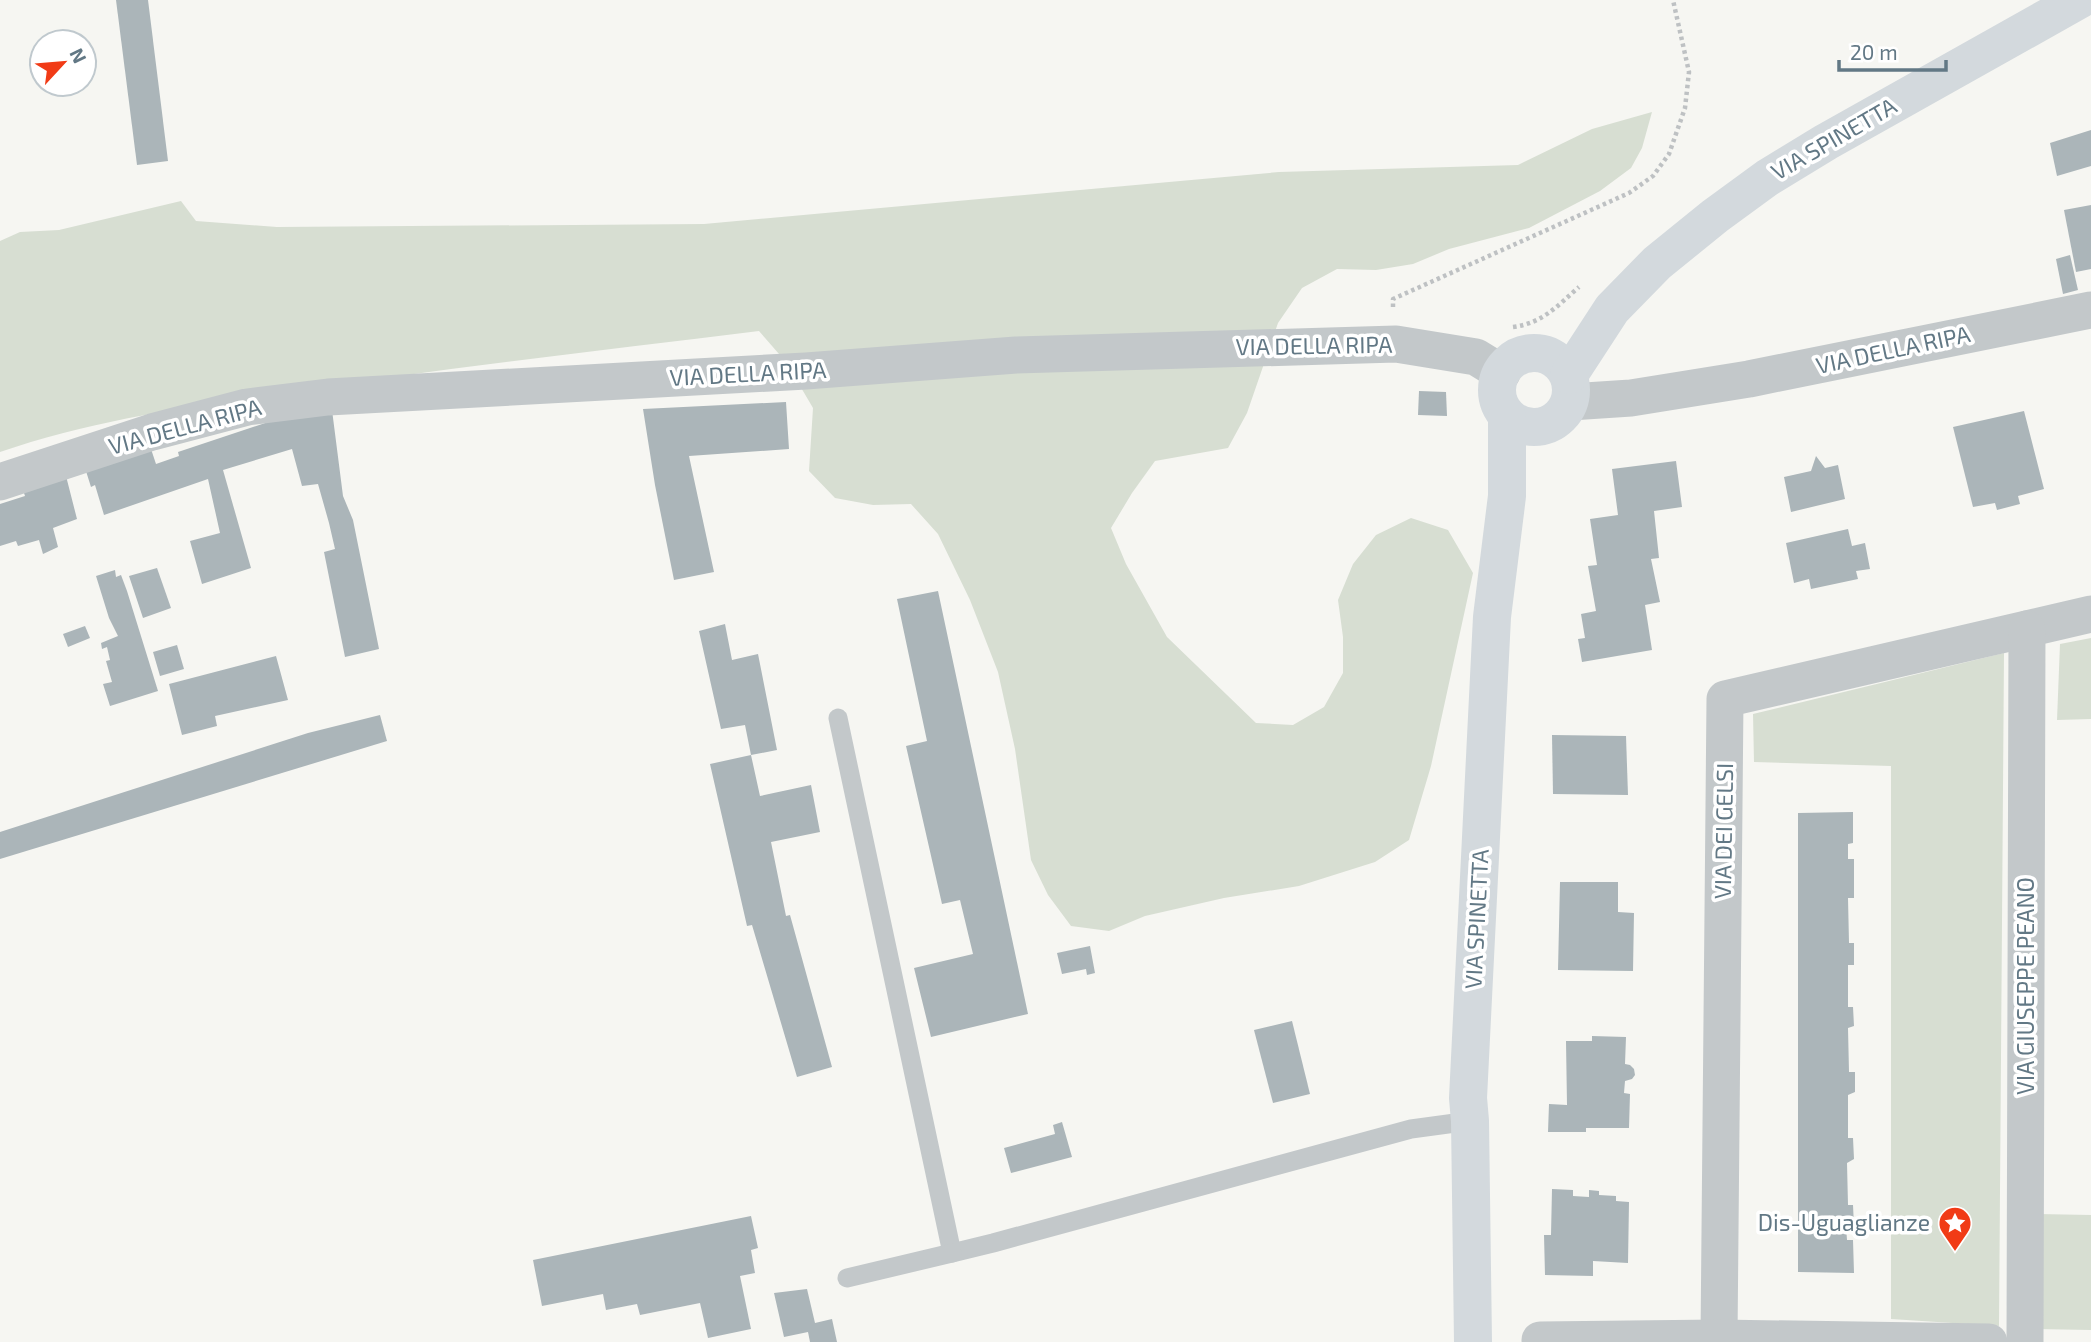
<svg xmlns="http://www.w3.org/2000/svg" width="2091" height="1342" viewBox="0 0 2091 1342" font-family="'Exo 2',sans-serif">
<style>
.green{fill:#d7ded2}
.building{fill:#abb5b9}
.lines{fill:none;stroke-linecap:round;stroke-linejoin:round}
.path{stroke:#bec1c3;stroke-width:4.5;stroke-dasharray:3.5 3.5;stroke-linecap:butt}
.lane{stroke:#c3c8ca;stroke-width:19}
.street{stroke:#c3c8ca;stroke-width:37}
.secondary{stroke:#d3d9dd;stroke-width:38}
.labels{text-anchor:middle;stroke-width:7;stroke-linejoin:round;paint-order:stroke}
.street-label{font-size:23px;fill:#627885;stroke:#fff}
.poi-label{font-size:23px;fill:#627885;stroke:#fff;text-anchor:end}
</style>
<rect width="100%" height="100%" fill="#f6f6f2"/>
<g class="green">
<path d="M1652,112L1642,148L1631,168L1600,191L1529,228L1449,249L1413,264L1376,270L1337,269L1302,288L1278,323L1247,413L1228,448L1155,461L1132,493L1111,528L1126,564L1167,637L1256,723L1293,725L1324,707L1343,673V637L1338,600L1353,564L1376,535L1411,518L1448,530L1473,573L1431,766L1409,840L1375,862L1299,886L1224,898L1145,916L1109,931L1071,926L1048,895L1031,860L1015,749L998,672L970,600L938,534L911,504L873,505L835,498L809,471L813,408L786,362L759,331C597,351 435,369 275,394C183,408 88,421 0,452V241L20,232L59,230L181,201L196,221L277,227L704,224L1279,172L1518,165L1592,129Z"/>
<path d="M2091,638V719L2057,720L2060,644Z"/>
<path d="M2004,653L1999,1326L1891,1319V766L1754,762L1753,714Z"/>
<path d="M2038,1214L2091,1215V1330L2034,1329Z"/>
</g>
<g class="building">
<path d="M116,0H148L168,161L137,165Z"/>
<path d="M2091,130V166L2057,176L2050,143Z"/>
<path d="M2091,205V269L2076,272L2064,210Z"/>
<path d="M2070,255L2078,290L2063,294L2056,259Z"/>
<path d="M1419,391L1446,392L1447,416L1418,415Z"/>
<path d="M786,402L789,449L689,456L714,572L674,580L655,485L643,409Z"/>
<path d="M332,410L343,496L353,520L379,649L345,657L324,552L335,549L329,523L318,484L302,486L292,449L223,470L251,568L202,584L190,541L220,533L208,479L104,515L95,485L91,487L85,468L149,443L156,464L179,456L178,452L289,415Z"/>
<path d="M2024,411L2044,489L2018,496L2020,504L1997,510L1995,503L1973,507L1953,427Z"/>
<path d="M1816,456L1825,468L1838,465L1845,499L1791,512L1784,477L1811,471Z"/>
<path d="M1676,461L1682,507L1654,511L1659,558L1651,559L1660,602L1645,605L1652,650L1582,662L1578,639L1585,638L1581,614L1596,611L1588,566L1597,565L1590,519L1618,515L1612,469Z"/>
<path d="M66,476L77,519L53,528L58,547L43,554L39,540L18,546L16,541L0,546V504L25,496L23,490Z"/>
<path d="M1848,529L1852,546L1865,543L1870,569L1856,571L1858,579L1811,589L1809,579L1794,583L1786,543Z"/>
<path d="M157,568L171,608L143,618L129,576Z"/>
<path d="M115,570L116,577L121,575L127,591L158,691L110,706L103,684L112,682L106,661L110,660L107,647L102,649L101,643L118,636L109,618L96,576Z"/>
<path d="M938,591L1028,1014L931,1037L914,968L973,954L960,900L942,904L906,746L927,741L897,599Z"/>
<path d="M725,624L732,660L758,654L777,750L751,755L760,796L811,785L820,832L771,842L786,916L790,915L832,1067L797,1077L752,925L747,926L710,764L751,755L745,725L721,729L699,631Z"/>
<path d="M85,626L90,638L68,647L63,634Z"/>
<path d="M177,645L184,669L160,676L153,652Z"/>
<path d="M276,656L288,700L215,716L217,726L182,735L169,684Z"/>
<path d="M380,715L387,741L0,859V832L308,733Z"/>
<path d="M1552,735L1626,736L1628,795L1553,794Z"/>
<path d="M1853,812V843L1848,844V859H1854V898H1848L1849,943H1854V965H1848V1007H1853L1854,1026L1848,1028L1849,1072H1855V1092L1848,1095V1138H1853L1854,1159L1847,1163L1848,1205H1853L1854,1226H1846L1847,1240H1853L1854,1273L1798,1272V813Z"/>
<path d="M1560,882H1618V912L1634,913L1633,971L1558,970Z"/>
<path d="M1090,946L1095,973L1087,975L1086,969L1062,974L1057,953Z"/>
<path d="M1292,1021L1310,1094L1273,1103L1254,1030Z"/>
<path d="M1592,1036L1626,1037L1625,1064L1630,1065L1634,1069L1635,1075L1632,1079L1625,1081L1624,1093L1630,1094L1629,1128H1586V1132H1548L1549,1104L1567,1105L1566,1041H1592Z"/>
<path d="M1062,1122L1072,1157L1011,1173L1004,1148L1055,1134L1053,1125Z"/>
<path d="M1552,1189L1573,1190V1196L1589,1197V1190L1599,1191V1195L1616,1196V1201L1629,1202L1628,1263L1593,1261V1276L1545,1275L1544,1235H1551Z"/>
<path d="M751,1216L758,1248L751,1250L755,1273L740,1276L751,1329L708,1338L700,1303L640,1315L637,1304L606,1310L603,1294L542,1306L533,1260Z"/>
<path d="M807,1289L815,1323L832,1319L837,1342H810L808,1332L784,1337L774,1293Z"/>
</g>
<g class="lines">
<g class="path">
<path d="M1393,307V299L1629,193L1653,176L1669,154L1685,108L1689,72L1673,0"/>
<path d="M1513,327C1543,323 1557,306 1579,287"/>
</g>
<g class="lane">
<path d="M838,718L952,1253L993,1243L1411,1129L1470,1121"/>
<path d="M847,1278L952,1253"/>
</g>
<g class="street">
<path d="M1570,402L1631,398L1749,379L2091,310"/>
<path d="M0,482L152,432L247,407L328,397L806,371L1016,355L1396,344L1476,357L1502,373"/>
<path d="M1719,1338L1725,699L2091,614"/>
<path d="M1540,1340L1719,1338L1989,1342"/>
<path d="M2025,1342L2027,629"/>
</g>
<g class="secondary">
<circle cx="1534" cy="390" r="37"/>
<path d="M1569,375L1612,309L1657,263L1715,216L1767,178L1826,142L2079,0"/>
<path d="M1473,1342L1470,1121L1468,1098L1492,617L1507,496V417"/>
</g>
</g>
<defs>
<symbol id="sight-pin" viewBox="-11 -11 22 30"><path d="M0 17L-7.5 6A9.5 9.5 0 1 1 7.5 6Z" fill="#f13b16" stroke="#fff"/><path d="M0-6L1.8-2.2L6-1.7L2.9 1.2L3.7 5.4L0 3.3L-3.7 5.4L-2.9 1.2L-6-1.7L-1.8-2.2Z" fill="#fff"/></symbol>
</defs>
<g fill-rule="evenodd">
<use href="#sight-pin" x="1936" y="1204" width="38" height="52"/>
</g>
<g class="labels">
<g class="street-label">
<text transform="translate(1834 139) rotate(-30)" y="8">VIA SPINETTA</text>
<text transform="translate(1314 346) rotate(-1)" y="8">VIA DELLA RIPA</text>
<text transform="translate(1893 350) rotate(-12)" y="8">VIA DELLA RIPA</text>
<text transform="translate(748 374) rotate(-3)" y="8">VIA DELLA RIPA</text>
<text transform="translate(185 427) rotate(-15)" y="8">VIA DELLA RIPA</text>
<text transform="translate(1724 831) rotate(-89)" y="8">VIA DEI GELSI</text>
<text transform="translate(1477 919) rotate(-87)" y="8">VIA SPINETTA</text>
<text transform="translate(2026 986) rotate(-90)" y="8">VIA GIUSEPPE PEANO</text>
</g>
<g class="poi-label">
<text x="1930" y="1231">Dis-Uguaglianze</text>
</g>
</g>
<g transform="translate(63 63) rotate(64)"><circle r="33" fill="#ffffff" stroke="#c0c9ce" stroke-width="2"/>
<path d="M0-5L12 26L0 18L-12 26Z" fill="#f13b16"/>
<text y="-10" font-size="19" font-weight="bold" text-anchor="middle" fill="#627885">N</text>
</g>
<path d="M1839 60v10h107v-10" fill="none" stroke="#627885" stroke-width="3.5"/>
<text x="1850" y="60" font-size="21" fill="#627885" stroke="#ffffff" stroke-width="5" paint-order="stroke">20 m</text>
</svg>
